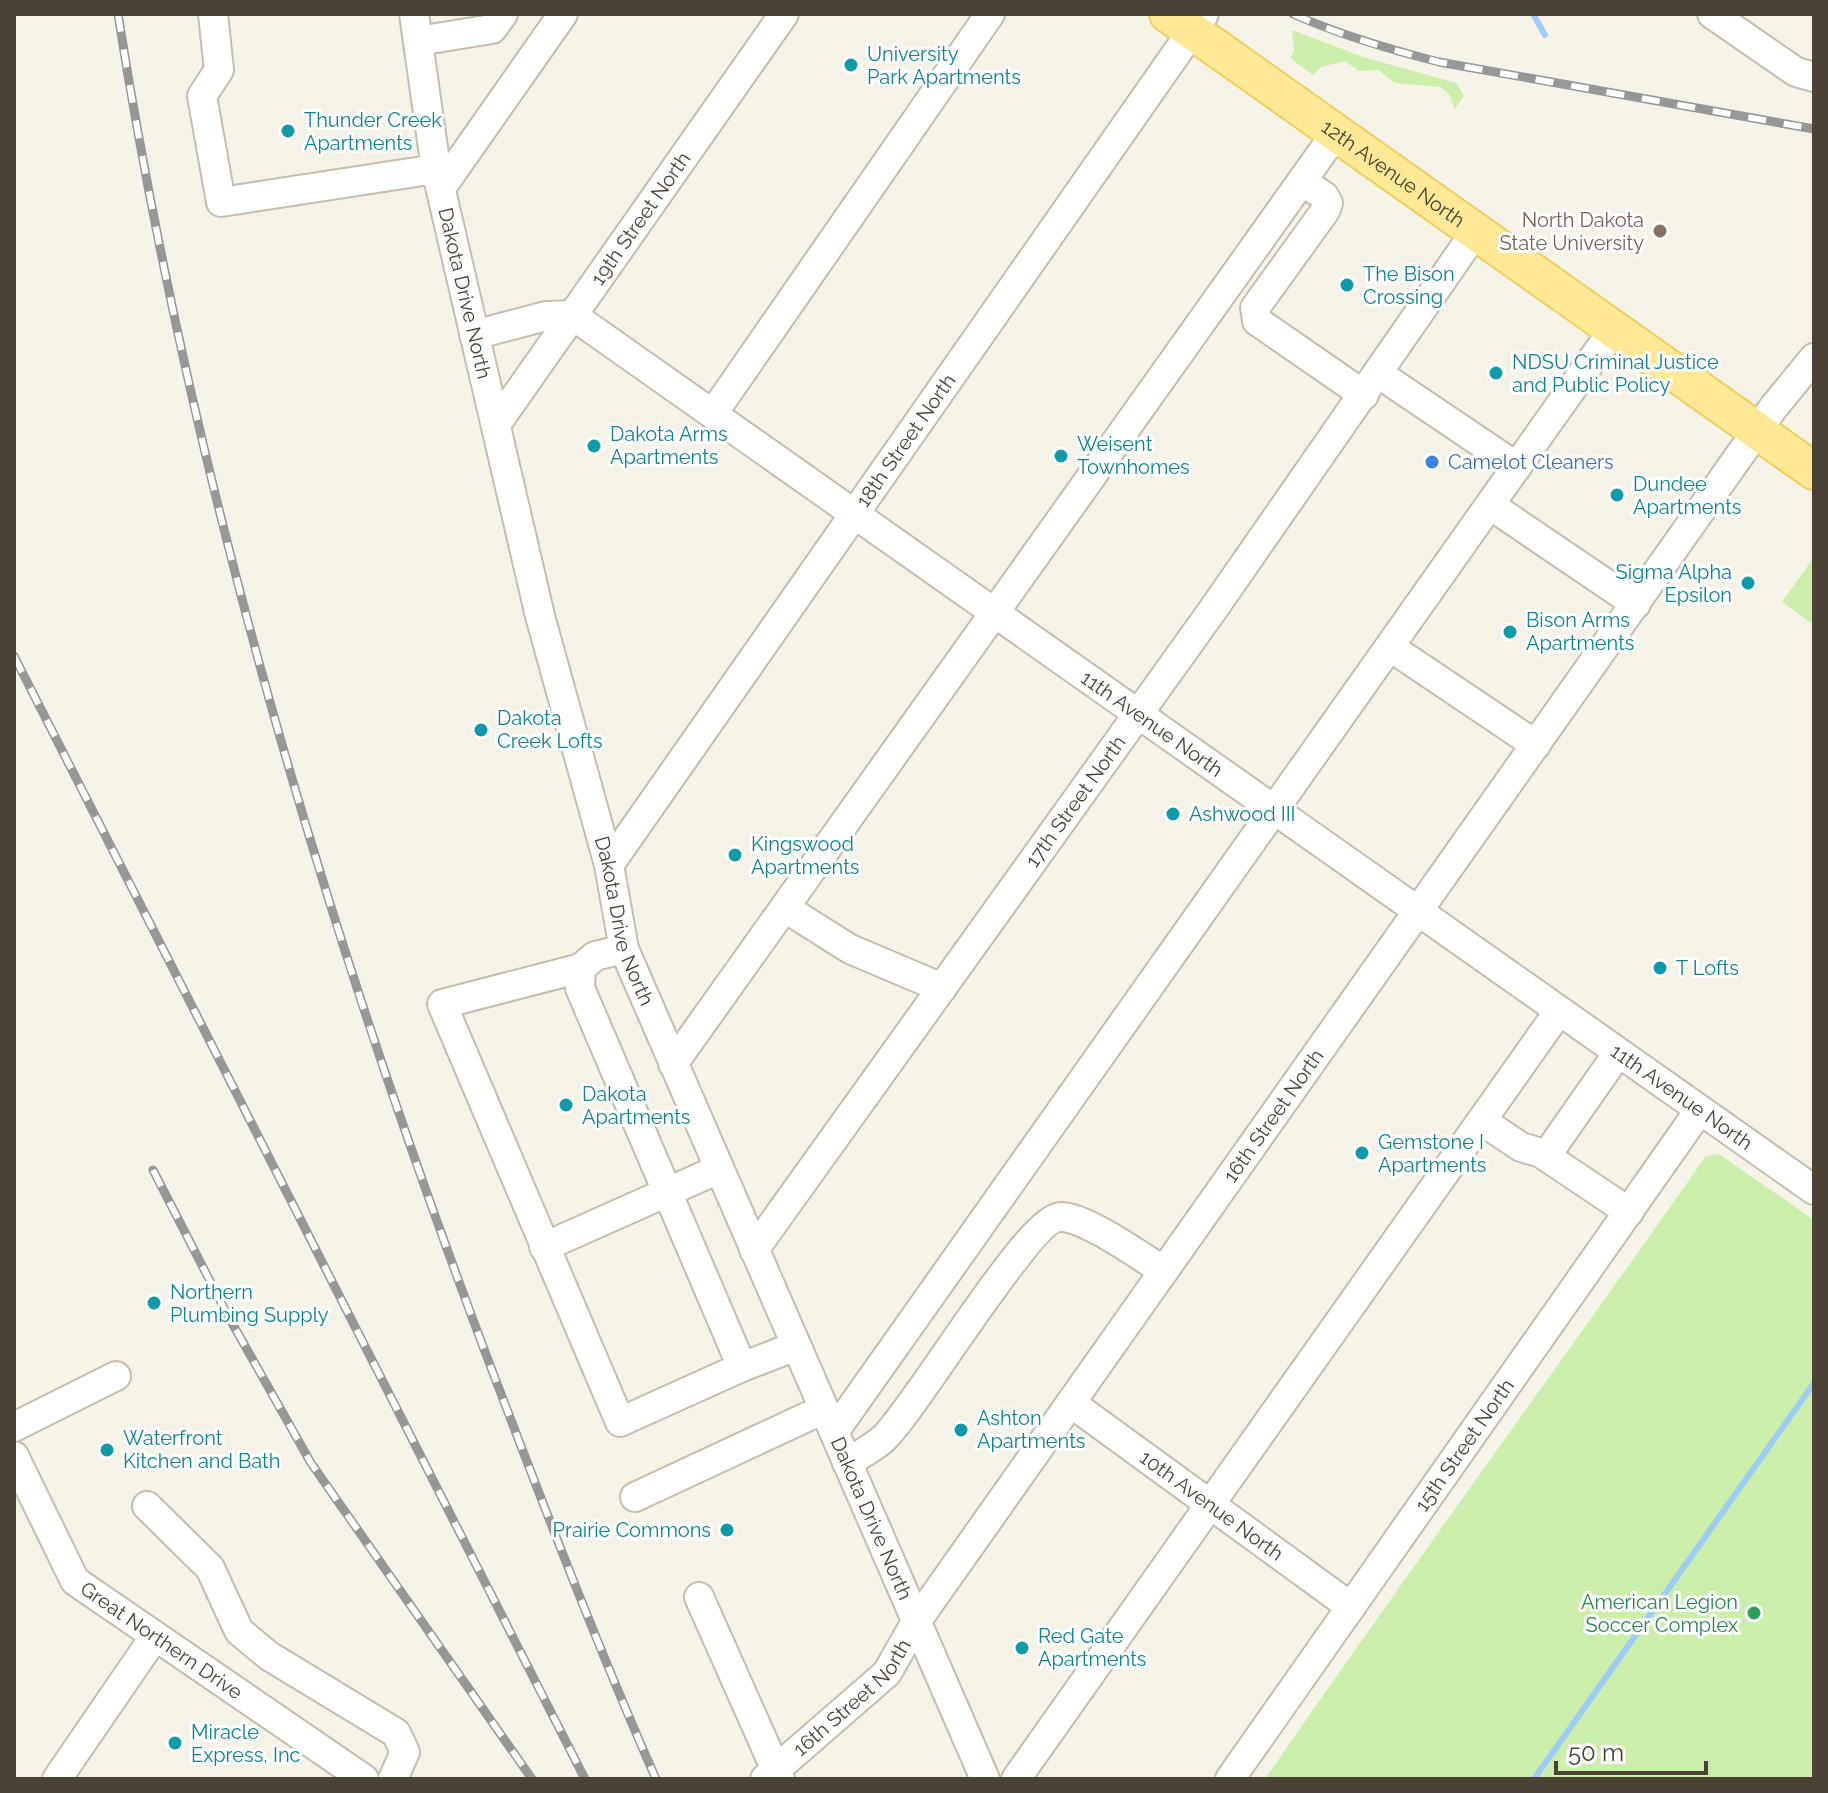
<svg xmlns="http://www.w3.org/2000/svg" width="1828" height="1793" viewBox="0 0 1828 1793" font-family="Raleway,sans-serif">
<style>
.green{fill:#cbeeab}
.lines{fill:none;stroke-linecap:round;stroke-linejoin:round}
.stream{stroke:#9dcdf9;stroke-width:6}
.minor-casing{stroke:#c5beab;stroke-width:32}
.major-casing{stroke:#f1ce59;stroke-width:40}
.minor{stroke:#fff;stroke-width:28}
.major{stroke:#ffe996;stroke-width:36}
.rail-casing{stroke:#979797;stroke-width:9}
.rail{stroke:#fff;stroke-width:6;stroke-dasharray:18;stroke-linecap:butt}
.culture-dot{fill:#0f9aa8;stroke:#fff;stroke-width:3}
.education-dot{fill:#8d6e63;stroke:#fff;stroke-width:3}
.shop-dot{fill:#3f7fe0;stroke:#fff;stroke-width:3}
.leisure-dot{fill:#2e9e5b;stroke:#fff;stroke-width:3}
.labels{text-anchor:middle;stroke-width:6;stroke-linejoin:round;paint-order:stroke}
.culture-label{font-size:20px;fill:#0d838f;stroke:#fff;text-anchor:start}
.street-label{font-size:20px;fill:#4a4335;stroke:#fff}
.education-label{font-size:20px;fill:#785e54;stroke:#fff;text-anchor:end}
.shop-label{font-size:20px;fill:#366cbe;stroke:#fff;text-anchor:start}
.leisure-label{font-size:20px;fill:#27864d;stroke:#fff;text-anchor:end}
</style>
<rect width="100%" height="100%" fill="#f5f2e7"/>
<g class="green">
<path d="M1292,30L1363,57L1456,83L1464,96L1455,109L1449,94L1440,87L1395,83L1378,70L1359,71L1345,61L1321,67L1313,75L1290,58L1294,50Z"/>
<path d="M1814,557V619L1811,623L1782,602Z"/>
<path d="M1719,1154L1814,1220V1779H1265C1410,1569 1560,1364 1706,1156Z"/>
</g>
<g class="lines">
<g class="stream">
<path d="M1533,14L1545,35"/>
<path d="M1534,1779L1814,1383"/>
</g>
<defs>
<g id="minor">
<path d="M213,14L219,70L202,96L221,202L436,169"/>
<path id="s1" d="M414,14L436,169L540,616L609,865L624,949L985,1779"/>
<path d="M1712,14L1796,72L1814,77"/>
<path d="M418,41L492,29L503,14"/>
<path d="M1302,181L1324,196L1328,203L1325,211L1255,308L1257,321L1364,395"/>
<path d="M441,188L563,14"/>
<path id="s2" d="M474,335L546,316L572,315L1814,1190"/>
<path d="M1379,374L1517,467"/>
<path d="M714,412L990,14"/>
<path id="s3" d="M497,423L784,14"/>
<path d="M1490,505L1636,604"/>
<path d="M1390,647L1536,745"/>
<path id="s4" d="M609,865L1204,14"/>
<path d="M785,908L850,949L942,988"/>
<path d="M624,949L595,956L581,968L580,988L742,1367L796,1346"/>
<path d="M581,968L442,1004L620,1422L742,1367"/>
<path d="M673,1064L1336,133"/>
<path d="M1482,1121L1521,1147L1541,1153L1629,1212"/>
<path d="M1546,1156L1618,1053"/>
<path d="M544,1247L719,1169"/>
<path id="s5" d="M754,1250L1212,611L1476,231"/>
<path id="s6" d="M1071,1403L1351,1607"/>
<path d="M14,1427L116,1376"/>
<path d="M834,1432L1614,329"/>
<path id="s7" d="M14,1456L75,1581L364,1779"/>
<path d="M847,1463C859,1455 873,1448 883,1439C916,1409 1030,1214 1062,1217C1087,1218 1141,1257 1164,1271"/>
<path d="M635,1497L824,1409"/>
<path d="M147,1506L210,1568L239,1631L269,1656L396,1733L405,1752L393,1779"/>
<path d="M699,1597L780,1779"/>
<path d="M57,1779L155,1636"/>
<path id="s8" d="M765,1779L887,1673L916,1622L1773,408L1814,358"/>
<path d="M1016,1779L1559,1011"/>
<path id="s9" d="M1230,1779L1699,1111"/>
</g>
<g id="major">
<path id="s10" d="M1168,14L1814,471"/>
</g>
</defs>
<use href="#minor" class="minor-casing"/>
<use href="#major" class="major-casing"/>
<use href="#minor" class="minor"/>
<use href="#major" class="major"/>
<defs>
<g id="rail">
<path d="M118,14C191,478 324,926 490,1365C543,1504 596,1643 656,1779"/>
<path d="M1293,14C1340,35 1388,49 1439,62L1814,129"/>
<path d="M14,656L585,1779"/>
<path d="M153,1170L227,1314L311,1463L532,1779"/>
</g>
</defs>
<use href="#rail" class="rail-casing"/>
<use href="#rail" class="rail"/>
</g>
<g class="culture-dot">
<circle cx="851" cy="65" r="8"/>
<circle cx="288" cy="131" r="8"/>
<circle cx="1347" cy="285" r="8"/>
<circle cx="1496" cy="373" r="8"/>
<circle cx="594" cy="446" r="8"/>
<circle cx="1061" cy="456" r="8"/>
<circle cx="1617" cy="495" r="8"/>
<circle cx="1748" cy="583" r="8"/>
<circle cx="1510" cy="632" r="8"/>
<circle cx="481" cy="730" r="8"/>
<circle cx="1173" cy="814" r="8"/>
<circle cx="735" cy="855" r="8"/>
<circle cx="1660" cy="968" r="8"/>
<circle cx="566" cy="1105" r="8"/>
<circle cx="1362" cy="1153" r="8"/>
<circle cx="154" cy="1303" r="8"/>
<circle cx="961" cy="1430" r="8"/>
<circle cx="107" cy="1450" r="8"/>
<circle cx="727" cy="1530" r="8"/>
<circle cx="1022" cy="1648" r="8"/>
<circle cx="175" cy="1743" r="8"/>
</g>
<circle class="education-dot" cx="1660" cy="231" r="8"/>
<circle class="shop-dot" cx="1432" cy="462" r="8"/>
<circle class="leisure-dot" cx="1754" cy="1613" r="8"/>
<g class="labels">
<g class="culture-label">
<text x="867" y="61">University<tspan x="867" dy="23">Park Apartments</tspan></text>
<text x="304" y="127">Thunder Creek<tspan x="304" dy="23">Apartments</tspan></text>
<text x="1363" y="281">The Bison<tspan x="1363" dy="23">Crossing</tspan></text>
<text x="1512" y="369">NDSU Criminal Justice<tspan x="1512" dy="23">and Public Policy</tspan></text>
<text x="610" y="441">Dakota Arms<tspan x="610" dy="23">Apartments</tspan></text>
<text x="1077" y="451">Weisent<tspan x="1077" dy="23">Townhomes</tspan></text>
<text x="1633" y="491">Dundee<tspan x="1633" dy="23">Apartments</tspan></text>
<text x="1732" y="579" text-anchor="end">Sigma Alpha<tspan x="1732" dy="23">Epsilon</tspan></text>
<text x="1526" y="627">Bison Arms<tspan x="1526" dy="23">Apartments</tspan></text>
<text x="497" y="725">Dakota<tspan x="497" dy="23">Creek Lofts</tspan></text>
<text x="1189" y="821">Ashwood III</text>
<text x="751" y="851">Kingswood<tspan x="751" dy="23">Apartments</tspan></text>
<text x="1676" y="975">T Lofts</text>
<text x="582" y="1101">Dakota<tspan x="582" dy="23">Apartments</tspan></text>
<text x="1378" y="1149">Gemstone I<tspan x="1378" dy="23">Apartments</tspan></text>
<text x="170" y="1299">Northern<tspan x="170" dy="23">Plumbing Supply</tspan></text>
<text x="977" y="1425">Ashton<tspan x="977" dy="23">Apartments</tspan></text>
<text x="123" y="1445">Waterfront<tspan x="123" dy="23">Kitchen and Bath</tspan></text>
<text x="711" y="1537" text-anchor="end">Prairie Commons</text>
<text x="1038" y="1643">Red Gate<tspan x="1038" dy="23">Apartments</tspan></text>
<text x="191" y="1739">Miracle<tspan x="191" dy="23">Express, Inc</tspan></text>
</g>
<g class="street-label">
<text dy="7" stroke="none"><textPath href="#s10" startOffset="276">12th Avenue North</textPath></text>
<text dy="7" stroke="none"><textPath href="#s3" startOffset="250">19th Street North</textPath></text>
<text dy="7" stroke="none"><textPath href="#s1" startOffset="284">Dakota Drive North</textPath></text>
<text dy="7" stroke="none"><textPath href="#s4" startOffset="518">18th Street North</textPath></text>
<text dy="7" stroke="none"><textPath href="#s2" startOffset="810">11th Avenue North</textPath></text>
<text dy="7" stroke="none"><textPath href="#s5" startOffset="552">17th Street North</textPath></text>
<text dy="7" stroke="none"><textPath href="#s1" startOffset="932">Dakota Drive North</textPath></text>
<text dy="7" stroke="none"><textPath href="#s2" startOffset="1458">11th Avenue North</textPath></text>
<text dy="7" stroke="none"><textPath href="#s8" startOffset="840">16th Street North</textPath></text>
<text dy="7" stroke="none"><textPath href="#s9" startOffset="408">15th Street North</textPath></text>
<text dy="7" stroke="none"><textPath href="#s6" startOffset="174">10th Avenue North</textPath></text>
<text dy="7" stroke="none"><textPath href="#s1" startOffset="1580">Dakota Drive North</textPath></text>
<text dy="7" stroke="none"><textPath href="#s7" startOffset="244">Great Northern Drive</textPath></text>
<text dy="7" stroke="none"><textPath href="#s8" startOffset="120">16th Street North</textPath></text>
</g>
<g class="education-label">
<text x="1644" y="227">North Dakota<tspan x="1644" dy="23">State University</tspan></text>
</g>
<g class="shop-label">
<text x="1448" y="469">Camelot Cleaners</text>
</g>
<g class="leisure-label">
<text x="1738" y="1609">American Legion<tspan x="1738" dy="23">Soccer Complex</tspan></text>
</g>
</g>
<rect width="1828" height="1793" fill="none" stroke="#4a4335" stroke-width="32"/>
<path d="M1556 1761v12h150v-12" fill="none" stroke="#4a4335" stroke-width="4"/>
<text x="1568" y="1761" font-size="24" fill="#4a4335" stroke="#ffffff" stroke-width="6" paint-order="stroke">50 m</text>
</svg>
